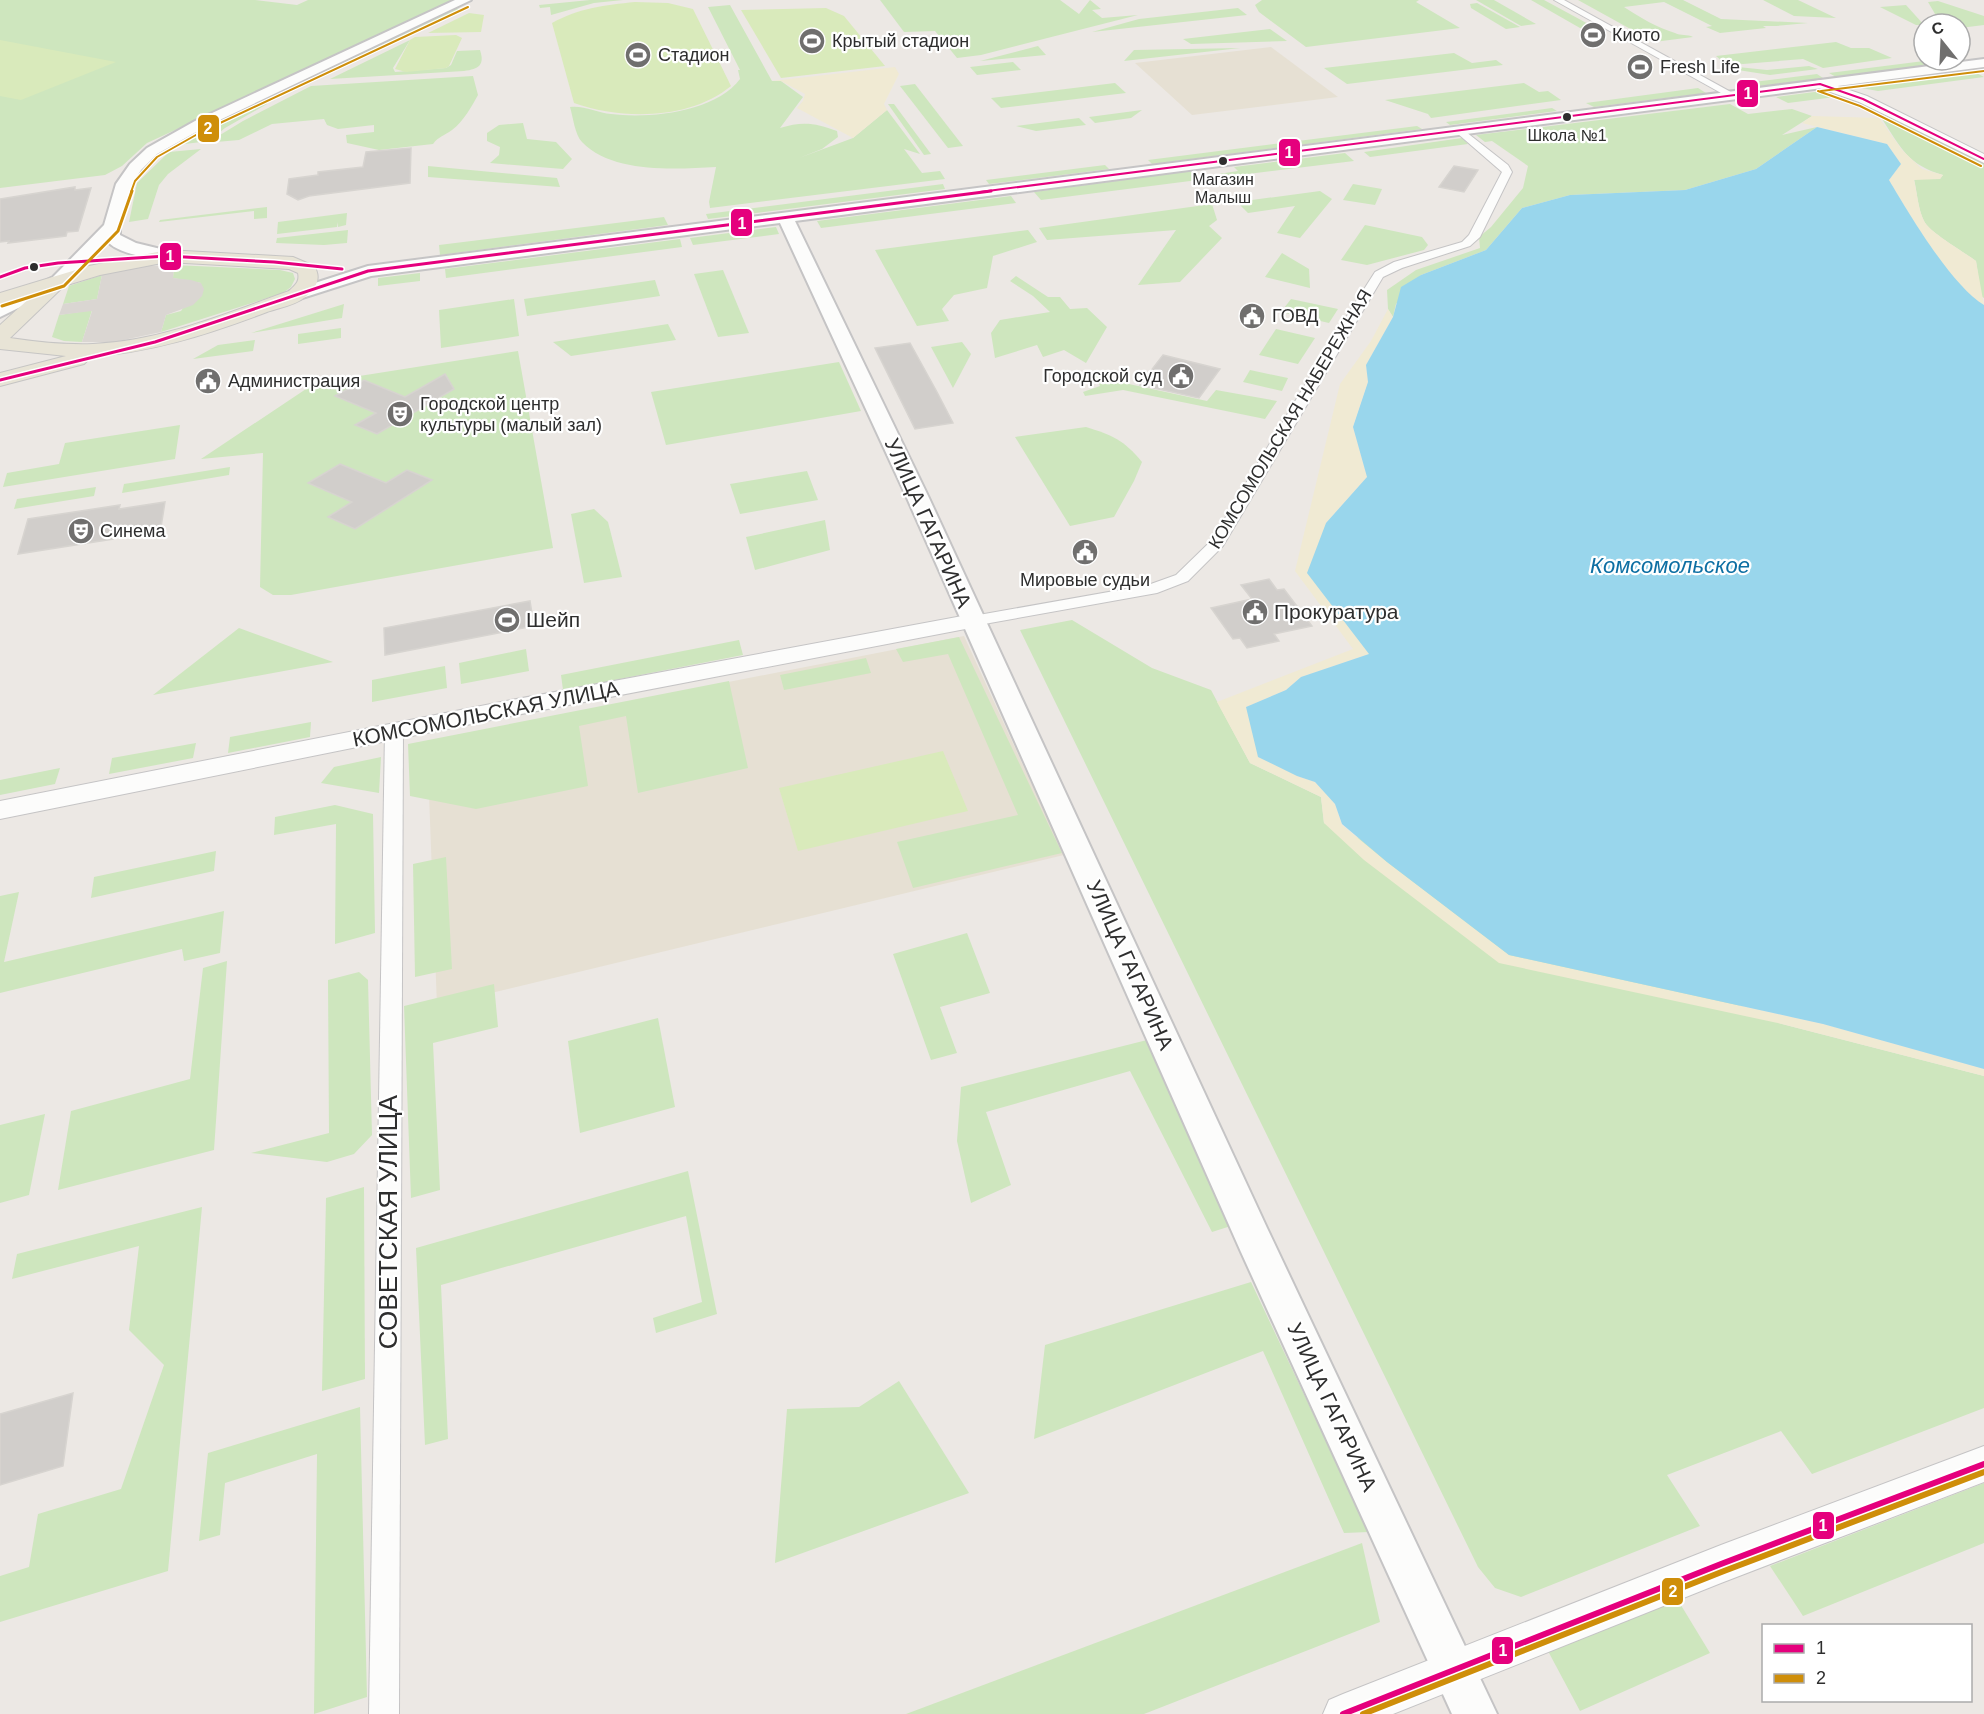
<svg xmlns="http://www.w3.org/2000/svg" width="1984" height="1714" viewBox="0 0 1984 1714" font-family="Arial,sans-serif">
<style>
.education{fill:#e6e0d3}
.green{fill:#cee6be}
.sand{fill:#f0ead3}
.pitch{fill:#d9eabb}
.plaza{fill:#dad6d2}
.water{fill:#99d6ec}
.building{fill:#d1cecb;stroke:#d7d4d0;stroke-width:1.5}
.lines{fill:none;stroke-linecap:round;stroke-linejoin:round}
.minor-casing{stroke:#c5c4c5;stroke-width:2}
.tertiary-casing{stroke:#c5c4c5;stroke-width:2}
.secondary-casing{stroke:#c5c4c5;stroke-width:4}
.primary-casing{stroke:#c6c5c4;stroke-width:2}
.minor{fill:#fcfcfb;fill-rule:evenodd}
.tertiary{fill:#fcfcfb;fill-rule:evenodd}
.secondary{fill:#fcfcfb;fill-rule:evenodd}
.primary{fill:#e8e4d6;fill-rule:evenodd}
.bus-1-far2-casing{stroke:#fff;stroke-width:4.5}
.bus-1-far1-casing{stroke:#fff;stroke-width:6}
.bus-1-casing{stroke:#fff;stroke-width:10}
.bus-2-far2-casing{stroke:#fff;stroke-width:4.5}
.bus-2-far1-casing{stroke:#fff;stroke-width:6}
.bus-2-casing{stroke:#fff;stroke-width:10}
.bus-1-far2{stroke:#e5007d;stroke-width:2}
.bus-1-far1{stroke:#e5007d;stroke-width:3}
.bus-1{stroke:#e5007d;stroke-width:6}
.bus-2-far2{stroke:#cf8e09;stroke-width:2}
.bus-2-far1{stroke:#cf8e09;stroke-width:3}
.bus-2{stroke:#cf8e09;stroke-width:6}
.bus-dot{fill:#2e2e2e;stroke:#fff;stroke-width:2}
.labels{text-anchor:middle;stroke-width:4.5;stroke-linejoin:round;paint-order:stroke}
.far-bus-label{font-size:16px;fill:#2e2e2e;stroke:#fff}
.far-poi-label{font-size:18px;fill:#2e2e2e;stroke:#fff;text-anchor:start}
.far-street-label{font-size:18px;fill:#2e2e2e;stroke:#fff}
.street-label{font-size:21px;fill:#2e2e2e;stroke:#fff}
.poi-label{font-size:21px;fill:#2e2e2e;stroke:#fff;text-anchor:start}
.water-label{font-size:22px;font-style:italic;fill:#0d6fa3;stroke:#fff}
.near-street-label{font-size:26px;fill:#2e2e2e;stroke:#fff}
.line-badge{stroke:#fff;stroke-width:2}
.badge-label{font-size:16px;text-anchor:middle;font-weight:bold;fill:#fff}
</style>
<rect width="100%" height="100%" fill="#ece8e4"/>
<g class="education">
<path d="M1271,47L1338,97L1192,115L1135,63Z"/>
<path d="M964,636L1064,855L437,1006L427,741Z"/>
</g>
<g class="green">
<path d="M0,0H255L297,5L308,0H457L147,143L122,166L105,175L0,188Z"/>
<path d="M590,0H623L594,3L551,15L550,7L540,8L539,5Z"/>
<path d="M880,0H1060L1079,14L1090,0L1101,9L1092,10L1102,18L1138,15L981,55L957,58L935,31L904,32Z"/>
<path d="M1262,0H1419L1416,2L1460,28L1306,47L1259,12L1255,5Z"/>
<path d="M1476,0H1494L1536,24L1521,26Z"/>
<path d="M1531,0H1544L1592,26L1580,28Z"/>
<path d="M1578,0H1683L1721,19L1808,23L1776,26H1763L1766,28L1720,33L1706,27L1712,26L1664,2L1624,7C1639,17 1658,28 1675,33C1681,36 1687,34 1693,37L1654,42Z"/>
<path d="M1763,0H1798L1836,18L1794,16Z"/>
<path d="M1938,1L1984,16V25L1960,28V24H1941L1928,2Z"/>
<path d="M1477,3L1520,27L1506,29L1471,8L1470,4Z"/>
<path d="M730,5L772,81H781L803,97L780,128C802,121 816,123 837,131L838,137L822,149L799,158L853,138L887,110L920,154L904,149L922,173L940,171L945,179L710,208L709,202L716,167C675,169 613,174 582,142C575,135 573,117 570,107C583,105 598,113 611,114C649,119 716,112 740,79L738,70H740L708,7Z"/>
<path d="M1906,5L1924,25H1916L1880,7Z"/>
<path d="M456,8L463,10L333,72L324,71Z"/>
<path d="M1238,8L1247,15L1092,32L1139,19Z"/>
<path d="M1270,29L1287,41L1191,44L1183,39Z"/>
<path d="M410,40L393,68L395,72L446,68L451,65L457,51L480,50C485,65 479,69 464,71L330,79Z"/>
<path d="M1836,42L1851,48H1869L1892,58L1823,68L1803,59L1743,64L1723,62L1716,56Z"/>
<path d="M1038,46L1046,55L980,61Z"/>
<path d="M1240,48L1124,61L1134,50Z"/>
<path d="M1454,53L1472,63L1496,60L1503,65L1347,84L1324,68Z"/>
<path d="M1932,60L1958,61L1836,77L1829,73Z"/>
<path d="M1013,62L1021,70L977,75L970,67Z"/>
<path d="M1809,66L1818,69L1770,75L1725,68L1738,67L1767,70Z"/>
<path d="M1973,71L1984,77L1878,91L1856,87Z"/>
<path d="M1817,74L1823,78L1743,88L1737,84Z"/>
<path d="M473,76L478,95C472,106 463,122 452,130C444,136 439,136 433,144L379,150L347,143L346,135L374,132V125L338,129L327,125L324,119L272,124L239,140L216,142L220,135L243,121L311,86Z"/>
<path d="M1115,83L1126,93L1001,108L991,98Z"/>
<path d="M1524,83L1539,92L1548,91L1561,100L1431,118L1428,114L1385,100Z"/>
<path d="M915,84L963,146L948,148L900,86Z"/>
<path d="M1698,88L1706,93L1594,107L1586,103Z"/>
<path d="M1822,91L1835,97L1788,103L1776,97Z"/>
<path d="M264,98L267,104L225,128L209,141L177,145L192,133Z"/>
<path d="M888,104H894L931,154L924,155Z"/>
<path d="M1730,104L1748,114L1792,109L1812,116L1782,135L1817,127L1756,169L1685,190L1570,195L1522,208L1486,250L1421,275L1396,304L1393,317L1388,309L1387,290L1416,270L1480,248L1479,237L1491,227L1523,188L1528,166L1492,141L1485,142L1476,135Z"/>
<path d="M1552,108L1557,111L1450,125L1446,122Z"/>
<path d="M1142,110L1131,118L1095,123L1089,117Z"/>
<path d="M1079,118L1086,125L1036,131L1016,126Z"/>
<path d="M1882,119L1906,123L1984,162V298L1981,296L1976,261C1964,252 1929,232 1924,221C1918,209 1917,192 1914,179H1940L1943,175C1908,165 1901,148 1882,119Z"/>
<path d="M523,123L527,139L556,142L572,159L563,169L490,163L499,155L500,147L487,141V133L499,125Z"/>
<path d="M1417,126L1422,129L1152,164L1148,160Z"/>
<path d="M1462,138L1468,144L1370,157L1364,152Z"/>
<path d="M201,149L168,174L159,185L148,219L129,222L137,183L169,152Z"/>
<path d="M1345,153L1354,161L1215,178L1212,175L1238,171L1234,167Z"/>
<path d="M1105,165L1109,169L989,184L986,180Z"/>
<path d="M428,166L557,178L560,187L428,177Z"/>
<path d="M1190,171L1198,180L1041,200L1034,192Z"/>
<path d="M943,184L945,189L708,219L706,214Z"/>
<path d="M1353,184L1382,189L1375,205L1343,200Z"/>
<path d="M1320,191L1332,199L1300,238L1277,233L1295,206L1248,213L1237,202Z"/>
<path d="M1011,196L1016,203L821,228L817,221Z"/>
<path d="M1212,204L1217,220L1209,226L1222,238L1180,282L1138,285L1176,230L1047,240L1039,228Z"/>
<path d="M267,207V218L254,219V211L159,222L160,220Z"/>
<path d="M347,213L346,225L338,227L337,222V227L277,234L278,222Z"/>
<path d="M664,217L668,225L440,255L439,245Z"/>
<path d="M1365,225L1422,237L1428,245L1424,250L1367,265L1341,260Z"/>
<path d="M776,227L779,234L693,245L690,238Z"/>
<path d="M348,230L347,243L324,245L276,243L277,238Z"/>
<path d="M1028,230L1037,242L993,256L987,288L954,295L942,309L949,321L917,326L875,250Z"/>
<path d="M680,239L682,247L446,278L445,269Z"/>
<path d="M1282,253L1309,269L1310,288L1265,277Z"/>
<path d="M174,265L280,270L293,273L295,279L291,287L283,293L161,332L166,315L181,311L201,283L173,278Z"/>
<path d="M723,270L749,333L718,337L694,274Z"/>
<path d="M420,273V281L378,286V278Z"/>
<path d="M102,275L97,299L63,304L69,286Z"/>
<path d="M1016,276L1048,297H1060L1070,309L1087,308L1107,327L1086,363L1064,350L1043,357L1037,345L995,358L991,333L1000,320L1050,312L1033,296L1010,281Z"/>
<path d="M655,280L660,296L527,316L524,299Z"/>
<path d="M514,299L519,336L441,348L439,310Z"/>
<path d="M1291,299L1338,309L1329,323L1281,312Z"/>
<path d="M344,304L342,318L251,333Z"/>
<path d="M92,310L82,342L64,341L52,337L59,315Z"/>
<path d="M668,324L676,340L571,356L553,342Z"/>
<path d="M341,328V338L298,344V334Z"/>
<path d="M1276,329L1315,338L1298,364L1259,355Z"/>
<path d="M255,340L253,351L193,359L218,345Z"/>
<path d="M962,342L971,354L953,388L931,347Z"/>
<path d="M518,351L553,548L291,595H273L260,587L263,453L201,459L315,383Z"/>
<path d="M839,362L861,411L666,445L651,392Z"/>
<path d="M1250,370L1288,378L1282,391L1243,382Z"/>
<path d="M1094,372L1129,384L1207,401L1216,390L1277,401L1265,419L1123,390L1085,396L1083,392L1100,386Z"/>
<path d="M180,425L175,459L3,487L7,473L59,464L65,443Z"/>
<path d="M1086,427C1112,435 1124,440 1142,462L1134,481L1114,517L1070,526L1015,437Z"/>
<path d="M230,467L229,475L122,493L124,484Z"/>
<path d="M807,471L818,500L740,514L730,484Z"/>
<path d="M96,487L94,496L14,509L17,499Z"/>
<path d="M594,509L608,522L622,577L584,583L571,514Z"/>
<path d="M825,520L830,550L755,570L746,537Z"/>
<path d="M1072,620L1152,668L1211,690L1250,763L1321,797L1324,823L1782,1024L1984,1076V1408L1812,1474L1781,1431L1667,1475L1700,1526L1521,1597L1495,1588L1478,1567L1020,630Z"/>
<path d="M239,628L333,662L153,695Z"/>
<path d="M959,637L1062,853L913,888L897,842L1018,815L948,654L903,662L896,649Z"/>
<path d="M739,640L743,655L563,690L561,675Z"/>
<path d="M526,649L529,671L461,684L459,663Z"/>
<path d="M866,658L871,673L784,690L780,675Z"/>
<path d="M445,666L447,688L372,702V680Z"/>
<path d="M729,681L748,768L638,793L626,716L579,726L588,786L476,809L410,796L408,744Z"/>
<path d="M311,722L310,737L228,753L230,737Z"/>
<path d="M196,743L193,758L109,774L112,758Z"/>
<path d="M381,757L379,793L321,783L334,767Z"/>
<path d="M60,768L55,784L0,795V780Z"/>
<path d="M335,805L373,814L375,933L335,944L336,824L274,835L275,817Z"/>
<path d="M216,851L214,871L91,898L94,877Z"/>
<path d="M446,857L452,969L415,977L413,864Z"/>
<path d="M19,892L4,962L224,911L220,953L184,961L182,949L0,993V896Z"/>
<path d="M967,933L990,993L940,1007L957,1053L931,1060L893,954Z"/>
<path d="M227,961L214,1150L58,1190L71,1111L190,1079L203,968Z"/>
<path d="M359,972L368,980L372,1135L354,1154L327,1162L251,1153L329,1133L328,980Z"/>
<path d="M494,984L498,1027L433,1043L440,1190L411,1198L404,1006Z"/>
<path d="M658,1018L675,1107L580,1133L568,1041Z"/>
<path d="M1147,1040L1234,1225L1212,1232L1130,1071L986,1112L1011,1185L971,1203L957,1141L961,1087Z"/>
<path d="M45,1114L29,1195L0,1203V1125Z"/>
<path d="M688,1171L717,1314L656,1333L653,1318L702,1302L686,1216L441,1285L448,1439L425,1445L416,1248Z"/>
<path d="M364,1187L365,1379L322,1391L326,1198Z"/>
<path d="M202,1207L168,1571L0,1622V1576L29,1567L38,1514L121,1489L164,1365L129,1330L139,1246L12,1279L17,1254Z"/>
<path d="M1251,1282L1369,1532L1344,1533L1263,1351L1034,1439L1045,1345Z"/>
<path d="M899,1381L969,1493L775,1563L787,1409L859,1407Z"/>
<path d="M360,1407L367,1697L314,1714L317,1454L225,1483L220,1535L199,1541L208,1453Z"/>
<path d="M1984,1483V1543L1803,1616L1770,1566Z"/>
<path d="M1362,1543L1380,1622L1144,1714H906Z"/>
<path d="M1676,1597L1710,1653L1580,1711L1548,1651Z"/>
</g>
<g class="sand">
<path d="M895,67L899,74L884,104L887,110L853,138L797,108L803,101L805,94L781,81H772Z"/>
<path d="M1812,116L1879,118L1902,150L1922,169L1943,175L1940,179L1914,180C1917,192 1918,209 1924,221C1929,232 1964,252 1976,261L1984,305C1951,286 1909,214 1889,180L1901,164L1887,144L1802,123Z"/>
<path d="M1388,309L1393,317L1366,365L1368,382L1353,427L1367,477L1326,523L1369,654L1301,677L1286,690L1246,707L1297,776L1315,782L1335,804L1342,825L1387,862L1509,955L1823,1024L1984,1069V1076L1782,1024L1499,963L1364,860L1324,823L1321,797L1250,763L1217,702L1353,649L1295,571L1340,384L1371,341Z"/>
</g>
<g class="pitch">
<path d="M635,2L668,3L693,9L731,86C690,120 622,120 574,103L552,23C579,8 605,5 635,2Z"/>
<path d="M826,8L844,16L885,66L781,78L741,10Z"/>
<path d="M469,13L484,15L481,32L428,33Z"/>
<path d="M456,35L462,38L449,66L446,68L406,72L395,69L410,40L415,37Z"/>
<path d="M0,40L116,62L21,100L0,96Z"/>
<path d="M943,751L968,811L798,851L779,788Z"/>
</g>
<path class="plaza" d="M174,265L173,278L191,280L201,283L204,289L202,296L193,305L166,315L161,332L114,342H82L92,311L59,315L63,304L97,299L102,275L145,266Z"/>
<path class="water" d="M1817,127L1887,144L1901,164L1889,180C1909,214 1952,286 1984,305V1069L1823,1024L1509,955L1387,862L1342,824L1335,804L1315,782L1297,776L1258,757L1246,707L1286,690L1301,677L1369,654L1307,573L1326,523L1367,477L1353,427L1368,382L1366,365L1393,317L1401,287L1421,275L1486,250L1522,208L1570,195L1685,190L1756,169Z"/>
<g class="building">
<path d="M411,148L410,183L309,196L298,200L287,194L289,179L318,175V172L363,167L366,152Z"/>
<path d="M1454,166L1478,170L1464,192L1439,187Z"/>
<path d="M75,187V190L91,188L78,231L67,232L66,236L8,243L9,241L0,242V199Z"/>
<path d="M910,343L937,392L953,423L915,429L875,348Z"/>
<path d="M1163,355L1220,369L1199,398L1140,385Z"/>
<path d="M445,374L454,389L377,434L355,425L376,413L335,396L364,380L405,397Z"/>
<path d="M340,464L386,483L407,470L432,480L355,529L328,517L352,502L308,483Z"/>
<path d="M165,502L161,527L113,534V539L18,554L28,519L120,505L119,509Z"/>
<path d="M1269,579L1277,590L1284,589L1312,626L1274,634L1279,641L1247,648L1240,638L1233,639L1211,608L1252,599L1241,585Z"/>
<path d="M530,601L534,626L385,655L384,628Z"/>
<path d="M73,1393L63,1466L0,1485V1414Z"/>
</g>
<g class="lines">
<defs>
<g id="minor">
<path d="M1554,0H1564L1738,96L1730,98Z"/>
<path d="M1461,128L1508,165L1512,172L1480,237L1470,246L1402,268L1383,277L1223,546L1188,581L1157,593L973,626L967,625L965,621L967,617L973,616L1148,585L1176,575L1212,540L1336,333L1375,272L1394,262L1462,242L1469,235L1502,172L1457,133V129Z"/>
<path d="M394,725L400,727L403,731L399,1714H369L385,731L388,727Z"/>
</g>
<g id="tertiary">
<path d="M1820,80L1867,96L1984,154V163L1859,102L1816,87L1814,84L1816,81Z"/>
<path d="M973,614L981,616L984,621L981,626L506,717L0,819V801L506,701Z"/>
<path d="M1984,1446V1482L1721,1583L1393,1714H1323L1329,1700L1343,1694L1721,1545Z"/>
</g>
<g id="secondary">
<path d="M455,0H471L205,127L157,154L141,170L132,184L120,227V235L136,243L173,252L176,256L173,260L167,261C150,257 119,255 107,241L65,285L0,317V305L53,277L104,225L116,184L130,164L147,148L195,121Z"/>
<path d="M1984,59V67L795,221L929,498L1267,1228L1497,1714H1452L1241,1252L907,498L780,223L371,276L296,300L290,299L287,295L290,291L368,266Z"/>
</g>
<path id="primary" d="M167,250L293,257L314,266C322,278 316,289 305,297C296,305 279,308 267,312C209,334 148,354 85,357L88,360L84,364L0,386V373L66,356L0,349V325L32,296L0,305V293L89,266ZM167,262L289,269L298,273C300,282 295,285 289,291C225,314 161,341 93,344C65,345 37,342 10,338L64,286L100,275Z"/>
</defs>
<use href="#minor" class="minor-casing"/>
<use href="#tertiary" class="tertiary-casing"/>
<use href="#secondary" class="secondary-casing"/>
<use href="#primary" class="primary-casing"/>
<use href="#minor" class="minor"/>
<use href="#tertiary" class="tertiary"/>
<use href="#secondary" class="secondary"/>
<use href="#primary" class="primary"/>
<defs>
<path id="bus-1-far2" d="M980,192L1820,84L1863,99L1984,159"/>
<g id="bus-1-far1">
<path d="M0,277L25,268L58,263L167,256L274,262L342,269"/>
<path d="M0,380L155,342L368,271L991,191"/>
</g>
<path id="bus-1" d="M1343,1714L1721,1564L1984,1464"/>
<g id="bus-2-far2">
<path d="M1818,91L1860,106L1981,166"/>
<path d="M1821,91L1984,71"/>
<path d="M131,192L135,181L157,157L203,131L468,7"/>
</g>
<path id="bus-2-far1" d="M2,306L64,286L118,231L132,191"/>
<path id="bus-2" d="M1363,1714L1724,1571L1984,1472"/>
</defs>
<use href="#bus-1-far2" class="bus-1-far2-casing"/>
<use href="#bus-1-far1" class="bus-1-far1-casing"/>
<use href="#bus-1" class="bus-1-casing"/>
<use href="#bus-2-far2" class="bus-2-far2-casing"/>
<use href="#bus-2-far1" class="bus-2-far1-casing"/>
<use href="#bus-2" class="bus-2-casing"/>
<use href="#bus-1-far2" class="bus-1-far2"/>
<use href="#bus-1-far1" class="bus-1-far1"/>
<use href="#bus-1" class="bus-1"/>
<use href="#bus-2-far2" class="bus-2-far2"/>
<use href="#bus-2-far1" class="bus-2-far1"/>
<use href="#bus-2" class="bus-2"/>
</g>
<defs>
<symbol id="stadium-disc" viewBox="-11 -11 22 22"><circle r="9.5" fill="#706f6e" stroke="#fff"/><path d="M0-5a6.5 5 0 1 0 0 10a6.5 5 0 1 0 0-10ZM-3.5-1.8h7v3.6h-7Z" fill="#fff"/></symbol>
<symbol id="civic-disc" viewBox="-11 -11 22 22"><circle r="9.5" fill="#706f6e" stroke="#fff"/><path d="M-.6-6.5H3V-4.5H.6V-3L4-1V1h2V6H-6V1h2V-1L-.6-3ZM-1.2 2.5V6h2.4V2.5Z" fill="#fff"/></symbol>
<symbol id="theatre-disc" viewBox="-11 -11 22 22"><circle r="9.5" fill="#706f6e" stroke="#fff"/><path d="M-5-5.5Q0-4 5-5.5V0Q5 5 0 6Q-5 5-5 0ZM-3.3-2.5H-1v1.5H-3.3ZM1-2.5H3.3v1.5H1ZM-2.8 1Q0 5.5 2.8 1Z" fill="#fff"/></symbol>
</defs>
<g fill-rule="evenodd">
<use href="#stadium-disc" x="1578" y="20" width="30" height="30"/>
<use href="#stadium-disc" x="797" y="26" width="30" height="30"/>
<use href="#stadium-disc" x="623" y="40" width="30" height="30"/>
<use href="#stadium-disc" x="1625" y="52" width="30" height="30"/>
<use href="#civic-disc" x="1237" y="301" width="30" height="30"/>
<use href="#civic-disc" x="1166" y="361" width="30" height="30"/>
<use href="#civic-disc" x="193" y="366" width="30" height="30"/>
<use href="#theatre-disc" x="385" y="399" width="30" height="30"/>
<use href="#theatre-disc" x="66" y="516" width="30" height="30"/>
<use href="#civic-disc" x="1070" y="537" width="30" height="30"/>
<use href="#civic-disc" x="1240" y="597" width="30" height="30"/>
<use href="#stadium-disc" x="492" y="605" width="30" height="30"/>
</g>
<g class="bus-dot">
<circle cx="1567" cy="117" r="5"/>
<circle cx="1223" cy="161" r="5"/>
<circle cx="34" cy="267" r="5"/>
</g>
<g class="labels">
<g class="far-bus-label">
<text x="1567" y="141">Школа №1</text>
<text x="1223" y="185">Магазин<tspan x="1223" dy="18">Малыш</tspan></text>
</g>
<g class="far-poi-label">
<text x="1612" y="41">Киото</text>
<text x="832" y="47">Крытый стадион</text>
<text x="658" y="61">Стадион</text>
<text x="1660" y="73">Fresh Life</text>
<text x="1272" y="322">ГОВД</text>
<text x="1162" y="382" text-anchor="end">Городской суд</text>
<text x="228" y="387">Администрация</text>
<text x="420" y="410">Городской центр<tspan x="420" dy="21">культуры (малый зал)</tspan></text>
<text x="100" y="537">Синема</text>
<text x="1085" y="586" text-anchor="middle">Мировые судьи</text>
</g>
<g class="far-street-label">
<text transform="translate(1290 419) rotate(-59)" y="6">КОМСОМОЛЬСКАЯ НАБЕРЕЖНАЯ</text>
</g>
<g class="street-label">
<text transform="translate(928 523) rotate(66)" y="7">УЛИЦА ГАГАРИНА</text>
<text transform="translate(486 714) rotate(-11)" y="7">КОМСОМОЛЬСКАЯ УЛИЦА</text>
<text transform="translate(1130 965) rotate(66)" y="7">УЛИЦА ГАГАРИНА</text>
<text transform="translate(1332 1407) rotate(65)" y="7">УЛИЦА ГАГАРИНА</text>
</g>
<g class="poi-label">
<text x="1274" y="619">Прокуратура</text>
<text x="526" y="627">Шейп</text>
</g>
<g class="water-label">
<text x="1670" y="573">Комсомольское</text>
</g>
<g class="near-street-label">
<text transform="translate(388 1222) rotate(-90)" y="9">СОВЕТСКАЯ УЛИЦА</text>
</g>
</g>
<g class="line-badge">
<rect x="1736" y="79" width="23" height="29" rx="6" fill="#e5007d"/>
<rect x="197" y="114" width="23" height="29" rx="6" fill="#cf8e09"/>
<rect x="1278" y="138" width="23" height="29" rx="6" fill="#e5007d"/>
<rect x="730" y="208" width="23" height="29" rx="6" fill="#e5007d"/>
<rect x="159" y="242" width="23" height="29" rx="6" fill="#e5007d"/>
<rect x="1812" y="1511" width="23" height="29" rx="6" fill="#e5007d"/>
<rect x="1661" y="1577" width="23" height="29" rx="6" fill="#cf8e09"/>
<rect x="1491" y="1636" width="23" height="29" rx="6" fill="#e5007d"/>
</g>
<g class="badge-label">
<text x="1748" y="99">1</text>
<text x="208" y="134">2</text>
<text x="1289" y="158">1</text>
<text x="742" y="229">1</text>
<text x="170" y="262">1</text>
<text x="1823" y="1531">1</text>
<text x="1673" y="1597">2</text>
<text x="1503" y="1656">1</text>
</g>
<rect x="1762" y="1624" width="210" height="78" fill="#ffffff" stroke="#ababab" stroke-width="1.5"/>
<rect x="1774" y="1644" width="30" height="9" fill="#e5007d" stroke="#ababab" stroke-width="1.5"/>
<text x="1816" y="1654" font-size="18" fill="#2e2e2e">1</text>
<rect x="1774" y="1674" width="30" height="9" fill="#cf8e09" stroke="#ababab" stroke-width="1.5"/>
<text x="1816" y="1684" font-size="18" fill="#2e2e2e">2</text>
<g transform="translate(1942 42) rotate(342)"><circle r="28" fill="#ffffff" stroke="#ababab" stroke-width="1.5"/>
<path d="M0-4.5L10 22L0 15L-10 22Z" fill="#706f6e"/>
<text y="-9" font-size="16" font-weight="bold" text-anchor="middle" fill="#2e2e2e">С</text>
</g>
</svg>
